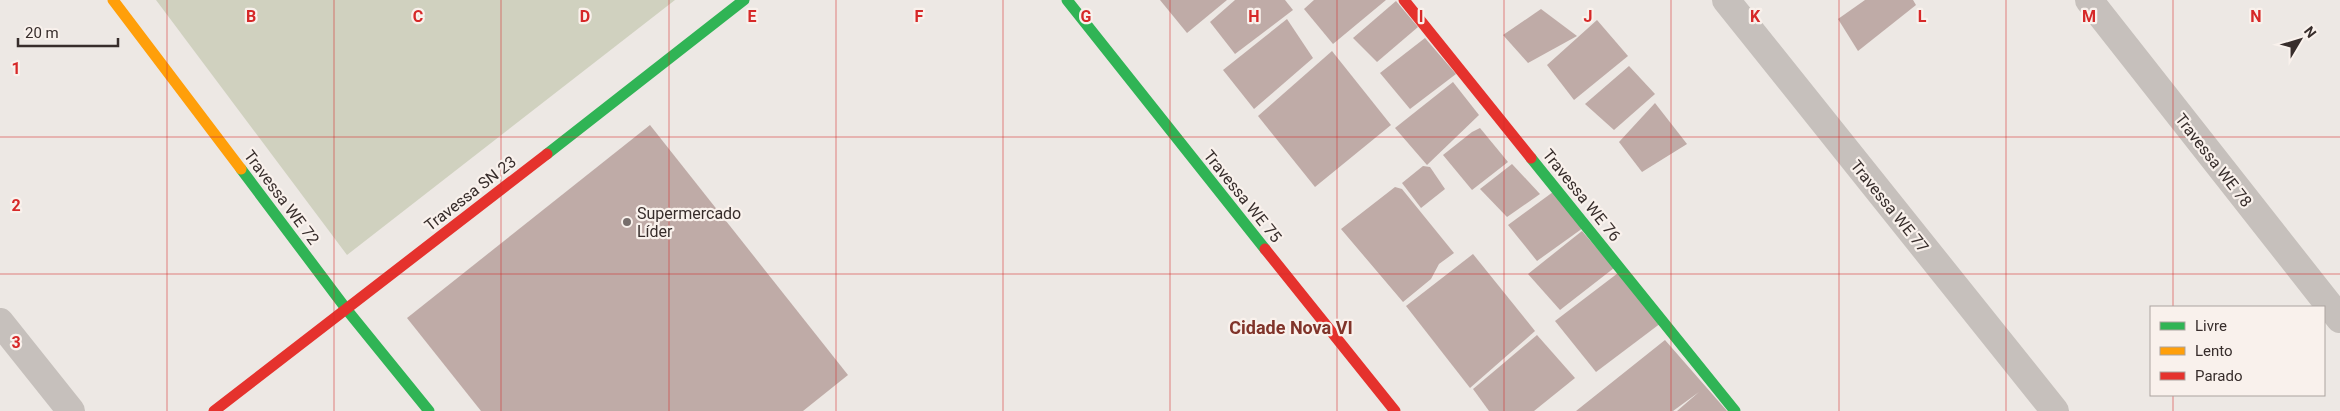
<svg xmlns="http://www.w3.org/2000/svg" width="2340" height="411" viewBox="0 0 2340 411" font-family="Roboto,sans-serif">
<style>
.green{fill:#d0d1bf}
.building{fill:#bfaba7}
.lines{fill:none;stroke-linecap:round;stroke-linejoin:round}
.street{stroke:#c6c0bc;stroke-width:28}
.fast{stroke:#30b455;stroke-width:11}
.slow{stroke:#ff9f0a;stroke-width:11}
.jam{stroke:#e5322d;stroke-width:11}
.grid{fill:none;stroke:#d62828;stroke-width:1;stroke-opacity:0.55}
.poi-dot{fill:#776e6c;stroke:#f9f1ec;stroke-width:2}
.labels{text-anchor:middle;stroke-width:4.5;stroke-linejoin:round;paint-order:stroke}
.street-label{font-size:16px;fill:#372d2b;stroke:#f9f1ec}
.poi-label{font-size:16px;fill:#372d2b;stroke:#f9f1ec;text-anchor:start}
.neighbourhood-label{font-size:18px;font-weight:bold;fill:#80342a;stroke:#f9f1ec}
.grid-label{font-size:16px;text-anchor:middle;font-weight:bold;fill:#d62828;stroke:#f9f1ec;stroke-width:4.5;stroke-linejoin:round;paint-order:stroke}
</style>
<rect width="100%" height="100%" fill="#ede8e4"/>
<path class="green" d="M156,0H675L347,255Z"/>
<g class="building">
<path d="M1160,0H1227L1187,33Z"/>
<path d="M1235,0H1285L1293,10L1235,54L1210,22Z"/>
<path d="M1314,0H1386L1333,44L1304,9Z"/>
<path d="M1865,0H1913L1916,5L1858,51L1838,19Z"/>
<path d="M1396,1L1418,27L1377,62L1353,38Z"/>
<path d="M1541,9L1577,36L1528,63L1503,35Z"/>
<path d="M1287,19L1313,58L1254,109L1223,70Z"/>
<path d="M1597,20L1628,56L1574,100L1547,65Z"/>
<path d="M1425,38L1456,74L1410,109L1380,73Z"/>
<path d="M1332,51L1391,125L1315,187L1258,116Z"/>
<path d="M1629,66L1655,94L1614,130L1585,104Z"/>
<path d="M1453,82L1479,115L1427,165L1395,128Z"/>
<path d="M1655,103L1687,144L1642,172L1619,142Z"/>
<path d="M650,125L848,375L803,411H481L407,318Z"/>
<path d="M1480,128L1508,162L1472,190L1443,155L1472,132Z"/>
<path d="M1512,164L1540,194L1507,217L1480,189Z"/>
<path d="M1423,166L1430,167L1445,189L1421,208L1402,183Z"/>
<path d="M1395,187L1402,189L1454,253L1439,264L1431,279L1403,302L1341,229Z"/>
<path d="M1553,192L1583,228L1537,261L1508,225Z"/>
<path d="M1582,231L1614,268L1560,310L1528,274Z"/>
<path d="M1473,254L1535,331L1470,388L1406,306Z"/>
<path d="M1618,273L1661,323L1596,372L1555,321Z"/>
<path d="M1537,335L1575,378L1534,411H1489L1473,389Z"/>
<path d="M1665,340L1727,411H1677L1699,392L1673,411H1576Z"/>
</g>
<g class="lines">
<g class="street">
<path d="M1726,0L2055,411"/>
<path d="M2089,0L2340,319"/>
<path d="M0,322L71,411"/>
</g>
<g class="fast">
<path d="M1067,0L1265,249"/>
<path d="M547,154L744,0"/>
<path d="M1531,158L1735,411"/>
<path d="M241,169L347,310L429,411"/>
</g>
<path class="slow" d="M113,0L241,169"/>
<g class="jam">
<path d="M1404,0L1531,158"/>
<path d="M1265,249L1395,411"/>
<path d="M214,411L547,154"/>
</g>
</g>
<path class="grid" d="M167,0V411M334,0V411M501,0V411M669,0V411M836,0V411M1003,0V411M1170,0V411M1337,0V411M1504,0V411M1671,0V411M1839,0V411M2006,0V411M2173,0V307M0,137H2340M0,274H2340M2173,395V411"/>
<circle class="poi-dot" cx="627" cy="222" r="5"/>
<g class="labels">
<g class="street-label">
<text transform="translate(2214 160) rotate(52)" y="6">Travessa WE 78</text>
<text transform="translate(470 193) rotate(-38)" y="6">Travessa SN 23</text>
<text transform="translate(1582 195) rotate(51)" y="6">Travessa WE 76</text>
<text transform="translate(1243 196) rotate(51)" y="6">Travessa WE 75</text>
<text transform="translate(282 197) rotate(53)" y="6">Travessa WE 72</text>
<text transform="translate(1890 206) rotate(51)" y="6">Travessa WE 77</text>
</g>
<g class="poi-label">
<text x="637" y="219">Supermercado<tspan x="637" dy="18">Líder</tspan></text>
</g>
<g class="neighbourhood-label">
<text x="1291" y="334">Cidade Nova VI</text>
</g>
</g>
<g class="grid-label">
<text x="251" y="22">B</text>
<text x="418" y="22">C</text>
<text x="585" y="22">D</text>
<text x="752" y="22">E</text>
<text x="919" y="22">F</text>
<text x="1086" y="22">G</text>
<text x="1254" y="22">H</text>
<text x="1421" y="22">I</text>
<text x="1588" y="22">J</text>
<text x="1755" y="22">K</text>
<text x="1922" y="22">L</text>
<text x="2089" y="22">M</text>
<text x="2256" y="22">N</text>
<text x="16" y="74">1</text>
<text x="16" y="211">2</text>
<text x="16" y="348">3</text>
</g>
<rect x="2150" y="306" width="175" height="90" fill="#f9f1ec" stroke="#aba39f"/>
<rect x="2160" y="322" width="25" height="8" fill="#30b455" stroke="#aba39f"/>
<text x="2195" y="331" font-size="15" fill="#372d2b">Livre</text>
<rect x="2160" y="347" width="25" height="8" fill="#ff9f0a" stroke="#aba39f"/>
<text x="2195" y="356" font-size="15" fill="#372d2b">Lento</text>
<rect x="2160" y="372" width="25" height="8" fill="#e5322d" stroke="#aba39f"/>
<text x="2195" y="381" font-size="15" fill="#372d2b">Parado</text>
<g transform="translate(2300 40) rotate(52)" stroke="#f9f1ec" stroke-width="4" paint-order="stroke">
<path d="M0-4L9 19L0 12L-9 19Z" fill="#372d2b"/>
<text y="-8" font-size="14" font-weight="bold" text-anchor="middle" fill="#372d2b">N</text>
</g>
<path d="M18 38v8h100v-8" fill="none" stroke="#372d2b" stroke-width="2.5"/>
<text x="25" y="38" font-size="15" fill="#372d2b" stroke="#f9f1ec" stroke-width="4" paint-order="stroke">20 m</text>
</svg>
